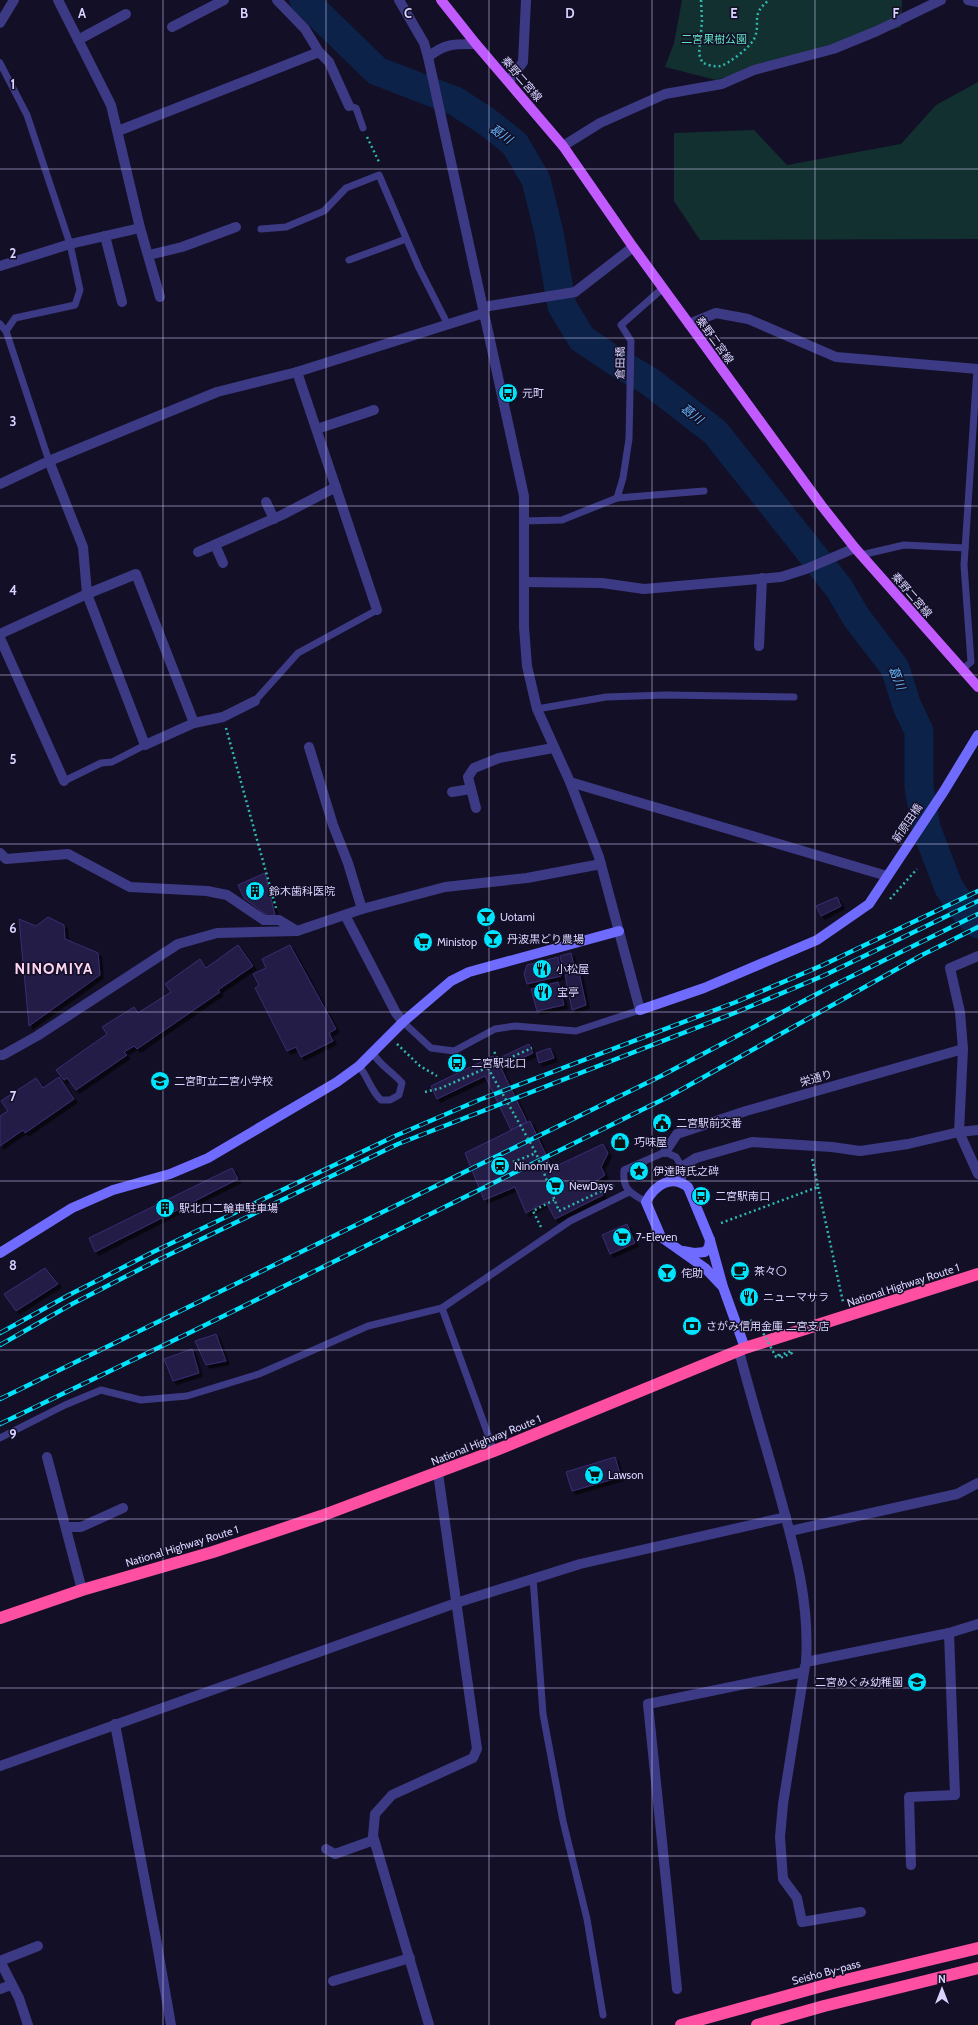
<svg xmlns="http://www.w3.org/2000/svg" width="978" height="2025" viewBox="0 0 978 2025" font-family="Cabin,'Noto Sans JP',sans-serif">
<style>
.green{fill:#12302f}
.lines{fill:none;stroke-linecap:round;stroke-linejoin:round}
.river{stroke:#0c2248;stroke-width:29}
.building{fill:#241b47;stroke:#3b2d73;filter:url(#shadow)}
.path{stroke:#2fb8b0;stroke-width:2.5;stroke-dasharray:2 3;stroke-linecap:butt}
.lane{stroke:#3d3a85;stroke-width:7}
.street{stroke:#3d3a85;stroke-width:10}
.secondary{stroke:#6f6bff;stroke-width:10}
.primary{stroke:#c25bff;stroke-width:10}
.highway{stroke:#ff4fa3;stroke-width:12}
.rail-casing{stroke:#00e5ff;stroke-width:4.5}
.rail{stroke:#130f26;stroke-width:3;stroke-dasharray:9;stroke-linecap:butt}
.path-bridge{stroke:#2fb8b0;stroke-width:2.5;stroke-dasharray:2 3;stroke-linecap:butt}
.grid{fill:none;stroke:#d9d4ff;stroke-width:1;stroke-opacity:0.55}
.labels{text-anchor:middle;stroke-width:3;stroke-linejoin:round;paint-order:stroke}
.park-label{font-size:11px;fill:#5fe0c0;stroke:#130f26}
.street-label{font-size:11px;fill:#d9d4ff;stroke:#130f26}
.poi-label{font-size:11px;fill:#d9d4ff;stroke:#130f26;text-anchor:start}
.water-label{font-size:12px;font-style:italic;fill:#62b6ff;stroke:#130f26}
.district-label{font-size:15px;font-weight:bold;letter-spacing:1px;fill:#ffd6f0;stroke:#130f26}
.grid-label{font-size:13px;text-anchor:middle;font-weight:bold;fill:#d9d4ff;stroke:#130f26;stroke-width:3;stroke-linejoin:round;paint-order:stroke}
</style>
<defs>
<filter id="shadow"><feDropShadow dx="3.5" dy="3.5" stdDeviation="0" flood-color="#0009"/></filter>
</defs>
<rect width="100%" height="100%" fill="#130f26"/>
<g class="green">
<path d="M682,0H902L901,27L716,80L665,67L674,43Z"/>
<path d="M978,82V239L700,240L674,201V133L754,130L787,165L901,144L936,105Z"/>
</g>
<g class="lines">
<path class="river" d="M304,0L377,71L455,101L486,121L515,144L536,180L549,233L562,306L582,339L615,361L649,381L715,432L839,588L856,617L895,668L907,706L919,731V787L926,828L949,888L966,912L978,924"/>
</g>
<g class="building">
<path d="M265,873L275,915L268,916L244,898L238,885Z"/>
<path d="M837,897L841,906L821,916L816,906Z"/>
<path d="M48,917L64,925L65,939L98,953L100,975L29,1026L19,919L36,926Z"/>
<path d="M238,945L253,966L218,990L220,992L137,1049L134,1046L124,1052L127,1055L76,1090L67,1078L64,1080L56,1070L107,1034L102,1027L134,1007L138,1013L171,992L165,984L200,959L206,968Z"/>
<path d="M290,945L336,1029L329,1033L333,1041L301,1057L296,1047L287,1051L255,988L259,985L253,974L266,968L262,959Z"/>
<path d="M571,953L575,970L564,972L560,956Z"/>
<path d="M558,957L561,976L527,984L524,974L527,965Z"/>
<path d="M579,972L586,1005L572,1010L565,975Z"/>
<path d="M558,982L564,1005L537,1011L531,989Z"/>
<path d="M529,1044L533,1053L501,1068L527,1122L511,1130L485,1076L437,1099L431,1086L493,1056L495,1060Z"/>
<path d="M550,1048L554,1058L539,1063L536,1053Z"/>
<path d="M59,1077L74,1099L25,1133L23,1130L0,1146V1116L8,1111L1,1101L36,1078L43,1088Z"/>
<path d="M666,1117L669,1126L657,1129L655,1121Z"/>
<path d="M530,1121L552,1168L603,1144L608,1153L601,1167L605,1175L596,1181L603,1195L555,1219L546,1202L526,1213L515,1187L484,1200L465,1153Z"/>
<path d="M232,1168L238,1179L95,1252L89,1238Z"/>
<path d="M627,1224L635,1243L610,1254L602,1235Z"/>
<path d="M45,1268L58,1284L16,1311L4,1294Z"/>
<path d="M216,1334L226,1361L206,1365L195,1341Z"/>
<path d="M192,1349L199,1373L173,1381L164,1359Z"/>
<path d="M615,1457L621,1477L572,1491L566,1472Z"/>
</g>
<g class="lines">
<g class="path">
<path d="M701,0L702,21L699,54L702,62C707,65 714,67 720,66C729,64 750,47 754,39C762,22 749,16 769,0"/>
<path d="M367,137L380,164"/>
<path d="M226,728L276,908"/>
<path d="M890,899L917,869"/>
<path d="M397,1044L420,1066L437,1076"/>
<path d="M488,1068L484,1063L497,1058L494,1051"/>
<path d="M425,1092L441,1088L532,1048"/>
<path d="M513,1162L536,1153"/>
<path d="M818,1187L843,1302"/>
<path d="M559,1211L614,1185"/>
<path d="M721,1223L818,1187L812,1158"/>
<path d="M541,1227L533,1211L554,1200"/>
<path d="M750,1320L760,1328"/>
<path d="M778,1354L780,1358"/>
</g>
<g class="lane">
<path d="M0,63L27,115L70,244L80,290L75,305L15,318L6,331"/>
<path d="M349,106L356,108L363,128"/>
<path d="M261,229L286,227L324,211L346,188L379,175L419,268L448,325"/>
<path d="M349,260L406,239"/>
<path d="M0,324L6,331L49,461"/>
<path d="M617,498L623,478L629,439L631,341L621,325L663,288"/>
<path d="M524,521L562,520L617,498L704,491"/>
<path d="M861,555L904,545L965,548"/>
<path d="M962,670L971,662L964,565L977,369"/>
<path d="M255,701L298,653L377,610"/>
<path d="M537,709L606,697L666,695L794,697"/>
<path d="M64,781L101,763L112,762L145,745"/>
<path d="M403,1022L431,1048L454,1051L495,1029L515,1026L576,1031L640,1010"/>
<path d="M359,1066C368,1077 371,1091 381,1100H390L399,1095L402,1083C392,1071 380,1066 373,1053"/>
<path d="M646,1202C631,1193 622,1190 624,1170L665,1152L676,1157L682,1167"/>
<path d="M442,1308L570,1221L629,1192"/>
<path d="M0,1438L65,1405L101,1390L141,1400L187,1396L259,1374L368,1326L442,1308L494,1451"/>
<path d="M533,1578L543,1714L563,1821L587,1919L603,2015"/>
</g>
<g class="street">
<path d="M58,0L111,105L140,228L160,297"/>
<path d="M277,0L305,29L319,52L329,62L349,106"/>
<path d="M399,0L424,43L428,57L524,496V627L527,666L537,709L570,782L599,857L640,1010"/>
<path d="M968,0L978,2"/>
<path d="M0,23L14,0"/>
<path d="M172,27L224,0"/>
<path d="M78,40L126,14"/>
<path d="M428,57C445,43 455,44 476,44"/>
<path d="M509,81L523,62L526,0"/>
<path d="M118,131L319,52"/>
<path d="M563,146L600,123L665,94L722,84L754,70L833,49L877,31L941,0"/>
<path d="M105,236L122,302"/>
<path d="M149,255L182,247L236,227"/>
<path d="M0,266L70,244L140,228"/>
<path d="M483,307L575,292L633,247"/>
<path d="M689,324L716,313L748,319L836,357L978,369"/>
<path d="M297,372L377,610"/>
<path d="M317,429L374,410"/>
<path d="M49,461L83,547L87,594L145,745L194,723L223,717L255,701"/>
<path d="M0,484L49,461L217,392L297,372L484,313"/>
<path d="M266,502L274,519"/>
<path d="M215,545L223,563"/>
<path d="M198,552L282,515L336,487"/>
<path d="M524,582L602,583L644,589L781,577L806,569L855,548"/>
<path d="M0,634L87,594L136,574L194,723"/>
<path d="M0,638L64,781"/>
<path d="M759,646L762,578"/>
<path d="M309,747L333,825L348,863L362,909"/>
<path d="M570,782L887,876"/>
<path d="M452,792L471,789"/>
<path d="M476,808L468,777L474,768L499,758L553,748"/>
<path d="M0,853L6,859L68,854L130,887L207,891L227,895L264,920H279L297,931"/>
<path d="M345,915L396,1013L403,1022"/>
<path d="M978,956L950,968L960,1012L963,1049L959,1132L978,1174"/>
<path d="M0,1055H3L37,1036L178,944L217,933L297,931L362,909L445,887L527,878L601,864"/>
<path d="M665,1152L677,1134L746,1111L963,1049"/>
<path d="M681,1181L682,1167L696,1158L752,1142L832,1147L860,1151L908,1144L959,1132L978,1130"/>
<path d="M739,1351C751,1397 765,1443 778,1489C794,1547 810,1601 806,1662L949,1633L978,1624"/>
<path d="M47,1457L82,1590"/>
<path d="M66,1527H81L123,1508"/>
<path d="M790,1531L957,1494L978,1483"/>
<path d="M805,1666L783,1804L780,1837L783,1879L797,1898L802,1922L861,1912"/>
<path d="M115,1724L156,1939L171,2025"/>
<path d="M0,1766L456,1603L580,1564L786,1517"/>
<path d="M326,1849L335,1854L374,1840"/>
<path d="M911,1865L909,1797L955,1795L949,1633"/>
<path d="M0,1961L19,1998L28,2025"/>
<path d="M0,1961L38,1946"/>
<path d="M333,1981L410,1958"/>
<path d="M0,1989L11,1985"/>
<path d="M677,1989L648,1704L804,1672"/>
<path d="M429,2025L373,1836L375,1814L392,1795L473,1758L477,1749L438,1473"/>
</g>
<g class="secondary">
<path d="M640,1010L704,988L817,940L869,904L944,791L978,735"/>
<path d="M683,1251L694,1253L705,1252L709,1247L710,1240"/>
<path d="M0,1253L72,1208L113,1190L170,1174L208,1158L337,1082L359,1066L403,1022L451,981L469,972L619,931"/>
<path d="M723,1287L705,1268L661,1237L646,1202C655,1185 671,1174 688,1187L710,1240L723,1287L745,1348"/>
</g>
<path class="primary" d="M441,0L476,44L563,146L633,247L821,505L855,548L978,687"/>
<g class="highway">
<path d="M0,1618L82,1590L213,1552L321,1516L494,1451L745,1348L978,1274"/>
<path d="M681,2025L833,1983L978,1948"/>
<path d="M757,2025L824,2006L978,1968"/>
</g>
<defs>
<g id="rail">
<path d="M0,1333L67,1296L153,1252L395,1136L479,1100L736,1002L823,965L978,891"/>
<path d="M0,1345L72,1304L158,1260L398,1144L737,1012L825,975L978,901"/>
<path d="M0,1399L661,1076L832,986L978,914"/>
<path d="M0,1424L191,1332L668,1097L922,955L978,927"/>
</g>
</defs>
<use href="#rail" class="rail-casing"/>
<use href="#rail" class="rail"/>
<g class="path-bridge">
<path d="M488,1068L536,1153L559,1211"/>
<path d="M761,1329L776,1357L791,1351L792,1353L780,1358"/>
</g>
</g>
<path class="grid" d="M163,0V2025M326,0V2025M489,0V2025M652,0V2025M815,0V2025M0,169H978M0,338H978M0,506H978M0,675H978M0,844H978M0,1012H978M0,1181H978M0,1350H978M0,1519H978M0,1688H978M0,1856H978"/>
<defs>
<symbol id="bus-disc" viewBox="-11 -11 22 22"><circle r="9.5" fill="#00e5ff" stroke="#130f26"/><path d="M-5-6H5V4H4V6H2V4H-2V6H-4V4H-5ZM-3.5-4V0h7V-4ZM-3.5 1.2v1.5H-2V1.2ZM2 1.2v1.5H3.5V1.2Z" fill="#111"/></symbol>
<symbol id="building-disc" viewBox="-11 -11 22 22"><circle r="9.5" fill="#00e5ff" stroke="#130f26"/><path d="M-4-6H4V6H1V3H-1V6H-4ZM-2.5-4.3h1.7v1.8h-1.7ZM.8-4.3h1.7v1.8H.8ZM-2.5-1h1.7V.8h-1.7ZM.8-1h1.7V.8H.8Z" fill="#111"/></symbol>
<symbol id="bar-disc" viewBox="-11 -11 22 22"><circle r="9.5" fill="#00e5ff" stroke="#130f26"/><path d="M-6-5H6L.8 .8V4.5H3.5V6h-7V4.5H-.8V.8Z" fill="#111"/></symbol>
<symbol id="supermarket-disc" viewBox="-11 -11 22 22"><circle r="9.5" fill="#00e5ff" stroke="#130f26"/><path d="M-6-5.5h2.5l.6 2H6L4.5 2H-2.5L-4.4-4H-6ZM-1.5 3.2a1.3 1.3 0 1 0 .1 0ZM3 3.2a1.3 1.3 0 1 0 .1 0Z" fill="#111"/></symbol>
<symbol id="restaurant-disc" viewBox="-11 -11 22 22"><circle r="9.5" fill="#00e5ff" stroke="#130f26"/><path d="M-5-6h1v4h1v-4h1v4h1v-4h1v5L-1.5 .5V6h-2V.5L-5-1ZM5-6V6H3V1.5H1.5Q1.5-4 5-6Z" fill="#111"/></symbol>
<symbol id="school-disc" viewBox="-11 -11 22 22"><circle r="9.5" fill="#00e5ff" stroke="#130f26"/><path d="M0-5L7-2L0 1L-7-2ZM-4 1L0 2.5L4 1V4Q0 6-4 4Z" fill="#111"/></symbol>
<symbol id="civic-disc" viewBox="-11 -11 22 22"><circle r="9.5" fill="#00e5ff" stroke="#130f26"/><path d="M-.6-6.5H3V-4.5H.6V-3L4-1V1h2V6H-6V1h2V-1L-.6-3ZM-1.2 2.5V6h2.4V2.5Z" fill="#111"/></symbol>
<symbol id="shop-disc" viewBox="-11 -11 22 22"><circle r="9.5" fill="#00e5ff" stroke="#130f26"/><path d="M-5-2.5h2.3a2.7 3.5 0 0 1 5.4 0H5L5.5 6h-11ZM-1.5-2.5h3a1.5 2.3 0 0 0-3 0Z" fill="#111"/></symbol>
<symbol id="station-disc" viewBox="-11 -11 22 22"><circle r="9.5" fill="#00e5ff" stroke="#130f26"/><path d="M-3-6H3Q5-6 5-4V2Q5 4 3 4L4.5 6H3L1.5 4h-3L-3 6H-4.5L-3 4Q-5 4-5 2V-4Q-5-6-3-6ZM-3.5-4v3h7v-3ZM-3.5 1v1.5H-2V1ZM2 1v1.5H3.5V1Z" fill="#111"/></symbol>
<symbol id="sight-disc" viewBox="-11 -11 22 22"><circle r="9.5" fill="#00e5ff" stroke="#130f26"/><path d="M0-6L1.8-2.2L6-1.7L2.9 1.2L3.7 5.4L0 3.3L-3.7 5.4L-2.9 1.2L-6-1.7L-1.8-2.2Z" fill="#111"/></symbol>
<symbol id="cafe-disc" viewBox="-11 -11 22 22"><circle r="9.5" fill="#00e5ff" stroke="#130f26"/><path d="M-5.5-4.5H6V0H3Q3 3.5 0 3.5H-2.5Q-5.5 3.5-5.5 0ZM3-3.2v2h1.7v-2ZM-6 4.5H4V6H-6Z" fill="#111"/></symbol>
<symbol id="bank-disc" viewBox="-11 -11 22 22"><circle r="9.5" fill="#00e5ff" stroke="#130f26"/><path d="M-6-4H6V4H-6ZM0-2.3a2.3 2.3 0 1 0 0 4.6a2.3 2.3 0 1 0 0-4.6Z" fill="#111"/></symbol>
</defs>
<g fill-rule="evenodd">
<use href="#bus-disc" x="497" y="382" width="22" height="22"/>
<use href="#building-disc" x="244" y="880" width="22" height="22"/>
<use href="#bar-disc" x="475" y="906" width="22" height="22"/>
<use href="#bar-disc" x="482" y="928" width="22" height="22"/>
<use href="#supermarket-disc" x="412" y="931" width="22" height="22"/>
<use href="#restaurant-disc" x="531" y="958" width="22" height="22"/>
<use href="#restaurant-disc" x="532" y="981" width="22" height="22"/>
<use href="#bus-disc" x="446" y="1052" width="22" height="22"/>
<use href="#school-disc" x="149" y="1070" width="22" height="22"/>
<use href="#civic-disc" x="651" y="1112" width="22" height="22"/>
<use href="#shop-disc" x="609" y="1131" width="22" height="22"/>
<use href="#station-disc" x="489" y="1155" width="22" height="22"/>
<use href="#sight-disc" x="628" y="1160" width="22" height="22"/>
<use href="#supermarket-disc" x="544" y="1175" width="22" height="22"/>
<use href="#bus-disc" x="690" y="1185" width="22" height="22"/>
<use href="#building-disc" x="154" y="1197" width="22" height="22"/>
<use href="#supermarket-disc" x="611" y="1226" width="22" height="22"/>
<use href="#cafe-disc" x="729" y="1260" width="22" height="22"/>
<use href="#bar-disc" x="656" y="1262" width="22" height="22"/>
<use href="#restaurant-disc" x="738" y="1286" width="22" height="22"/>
<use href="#bank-disc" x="681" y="1315" width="22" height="22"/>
<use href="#supermarket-disc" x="583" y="1464" width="22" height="22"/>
<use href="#school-disc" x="906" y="1671" width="22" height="22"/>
</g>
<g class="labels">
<g class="park-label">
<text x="714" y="43">二宮果樹公園</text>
</g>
<g class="street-label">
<text transform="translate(522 79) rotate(49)" y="4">秦野二宮線</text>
<text transform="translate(715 340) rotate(54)" y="4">秦野二宮線</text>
<text transform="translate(620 363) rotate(-89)" y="4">倉田橋</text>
<text transform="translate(912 595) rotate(49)" y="4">秦野二宮線</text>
<text transform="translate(907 823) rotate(-56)" y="4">新原田橋</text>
<text transform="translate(816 1078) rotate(-16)" y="4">栄通り</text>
<text transform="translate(903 1285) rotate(-18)" y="4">National Highway Route 1</text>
<text transform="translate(486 1440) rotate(-22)" y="4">National Highway Route 1</text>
<text transform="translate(182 1546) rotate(-17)" y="4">National Highway Route 1</text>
<text transform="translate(826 1972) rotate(-15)" y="4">Seisho By-pass</text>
</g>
<g class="poi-label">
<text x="522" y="397">元町</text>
<text x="269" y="895">鈴木歯科医院</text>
<text x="500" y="921">Uotami</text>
<text x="507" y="943">丹波黒どり農場</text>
<text x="437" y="946">Ministop</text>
<text x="556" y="973">小松屋</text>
<text x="557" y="996">宝亭</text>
<text x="471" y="1067">二宮駅北口</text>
<text x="174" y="1085">二宮町立二宮小学校</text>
<text x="676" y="1127">二宮駅前交番</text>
<text x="634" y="1146">巧味屋</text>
<text x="514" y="1170">Ninomiya</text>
<text x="653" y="1175">伊達時氏之碑</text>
<text x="569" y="1190">NewDays</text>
<text x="715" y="1200">二宮駅南口</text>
<text x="179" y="1212">駅北口二輪車駐車場</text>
<text x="636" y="1241">7-Eleven</text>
<text x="754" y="1275">茶々〇</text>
<text x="681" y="1277">侘助</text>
<text x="763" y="1301">ニューマサラ</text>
<text x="706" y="1330">さがみ信用金庫 二宮支店</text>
<text x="608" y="1479">Lawson</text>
<text x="903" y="1686" text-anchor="end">二宮めぐみ幼稚園</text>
</g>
<g class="water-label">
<text transform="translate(501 134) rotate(35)" y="4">葛川</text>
<text transform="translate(692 414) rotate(37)" y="4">葛川</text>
<text transform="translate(897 678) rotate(68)" y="4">葛川</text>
</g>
<g class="district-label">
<text x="54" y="974">NINOMIYA</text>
</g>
</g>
<g class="grid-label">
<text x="82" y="18">A</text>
<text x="244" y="18">B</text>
<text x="408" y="18">C</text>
<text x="570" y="18">D</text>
<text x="734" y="18">E</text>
<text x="896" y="18">F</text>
<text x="13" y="89">1</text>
<text x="13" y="258">2</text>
<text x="13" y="426">3</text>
<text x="13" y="595">4</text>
<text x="13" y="764">5</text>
<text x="13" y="933">6</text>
<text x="13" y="1101">7</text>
<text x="13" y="1270">8</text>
<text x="13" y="1439">9</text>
</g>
<g transform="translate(942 1989)" stroke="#130f26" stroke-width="3" paint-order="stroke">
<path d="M0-3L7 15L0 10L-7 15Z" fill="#d9d4ff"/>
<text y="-6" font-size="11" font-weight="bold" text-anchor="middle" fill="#d9d4ff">N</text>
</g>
</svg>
